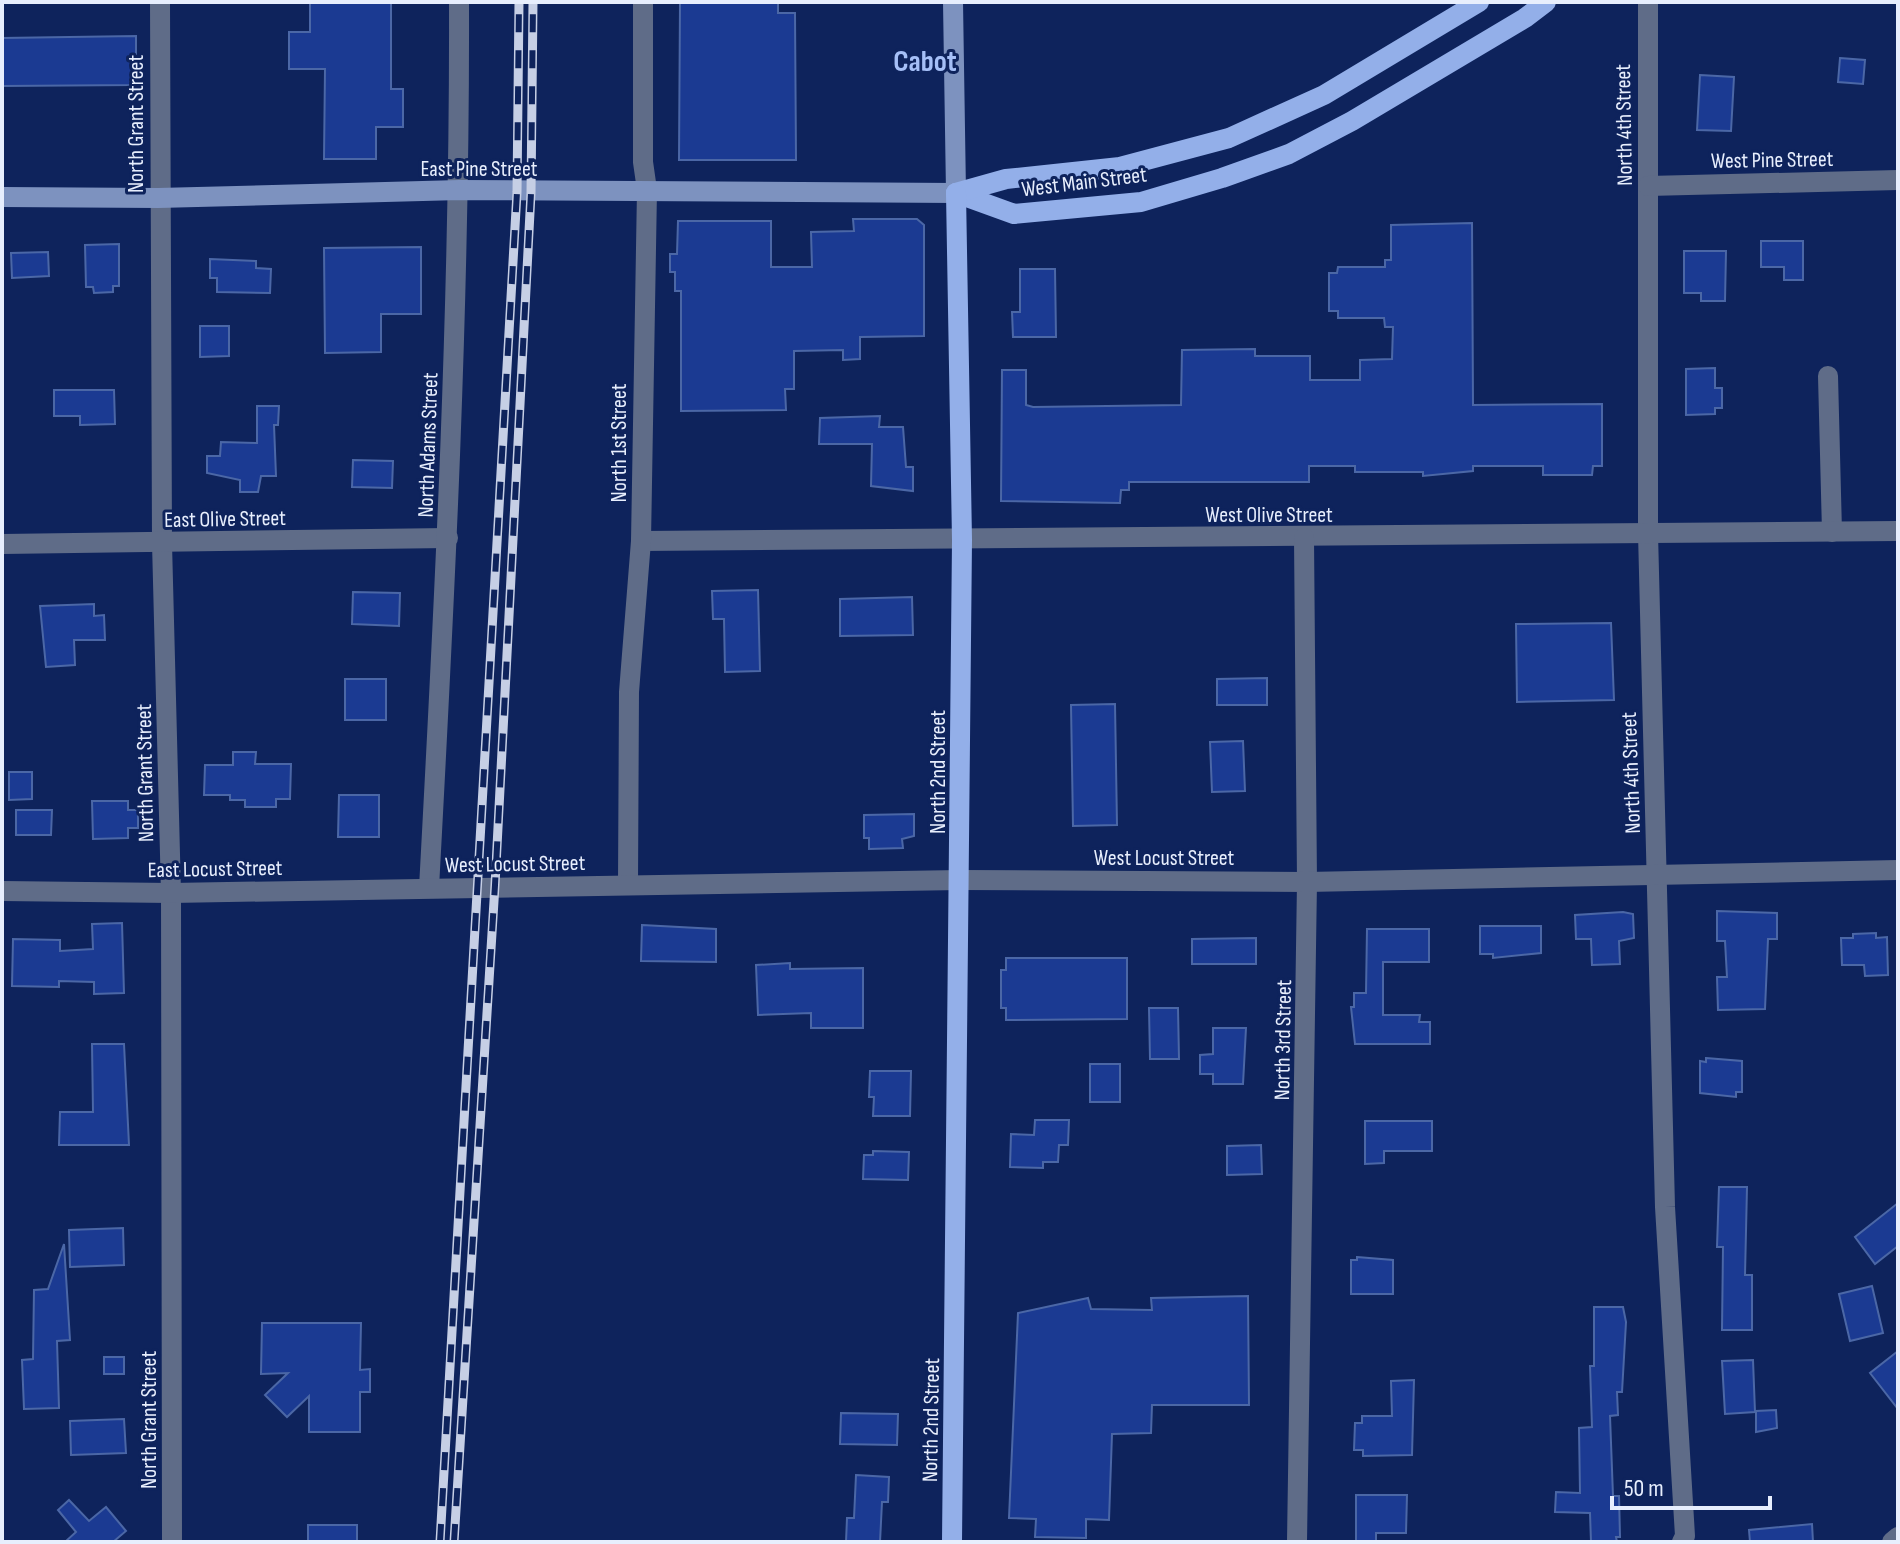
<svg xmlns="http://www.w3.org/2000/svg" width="1900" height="1544" viewBox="0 0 1900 1544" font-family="'Sofia Sans Condensed',sans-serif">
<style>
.building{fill:#1b3a92;stroke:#4b67a6;stroke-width:2}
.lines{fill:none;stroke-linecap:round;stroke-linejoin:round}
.minor{stroke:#5f6c88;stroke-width:20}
.tertiary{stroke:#5f6c88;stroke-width:20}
.secondary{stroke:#7d92bf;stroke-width:20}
.primary{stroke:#93afe9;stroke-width:20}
.rail-casing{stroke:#c6cfe5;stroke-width:9}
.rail{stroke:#0e235c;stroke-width:6;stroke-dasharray:18;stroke-linecap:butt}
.labels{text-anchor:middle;stroke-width:6;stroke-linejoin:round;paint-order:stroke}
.street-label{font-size:22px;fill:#e7eefd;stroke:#0e235c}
.district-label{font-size:30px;font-weight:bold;fill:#a5bff7;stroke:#0e235c}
</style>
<rect width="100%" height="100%" fill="#0e235c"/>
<g class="building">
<path d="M310,2H391V89H403V127H376V159H324L325,69H289V32H310Z"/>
<path d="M680,2H778V13H795L796,160H679Z"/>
<path d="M136,36V85L2,86V38Z"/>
<path d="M1840,58L1865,60L1863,84L1838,82Z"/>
<path d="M1700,75L1734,77L1731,131L1697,130Z"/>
<path d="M853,219H917L924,225V336L860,337V359L843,360V350L794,351V389H785L786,410L681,411V291H675V272H670V254H677L678,221H771V267H812L811,232L854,231Z"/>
<path d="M1472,223L1473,405L1602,404V466H1593L1592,475H1543V466H1473V471L1423,476V472H1355V466H1309V482H1129V490H1121L1120,503L1001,501L1002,370H1026V405L1033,407L1181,405L1182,350L1255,349V356H1310V380H1360V360L1392,359L1393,327H1385L1384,318H1338V311H1329V273H1337L1338,267H1385V260H1391V225Z"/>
<path d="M1761,241H1803V280H1784V267H1761Z"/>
<path d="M119,244V286H113V292L94,293L93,287H86L85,245Z"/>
<path d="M421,247V314H381V352L325,353L324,248Z"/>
<path d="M1684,251H1726L1725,301H1701V293H1684Z"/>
<path d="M48,252L49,276L12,278L11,253Z"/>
<path d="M210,259L256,261V268L271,269L270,293L217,292V278H210Z"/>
<path d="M1020,269H1055L1056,337H1013L1012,312H1020Z"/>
<path d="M200,326H229V356L200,357Z"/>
<path d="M1715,368V388H1722V408H1715V414L1686,415V369Z"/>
<path d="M54,390H114L115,424L80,425V416H54Z"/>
<path d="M257,406H279L278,425H274L276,476H261L258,492H240V480L207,473V456H220L221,442L257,443Z"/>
<path d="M880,416L879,427H903L906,467H913V491L871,486L872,444H819L820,418Z"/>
<path d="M353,460L393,461L392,488L352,487Z"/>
<path d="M758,590L760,671L725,672L724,619H713L712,591Z"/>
<path d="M353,592L400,593L399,626L352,624Z"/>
<path d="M912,597L913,635L840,636V599Z"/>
<path d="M94,604V616L104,615L105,640H74L75,665L46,667L40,606Z"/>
<path d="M1611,623L1614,700L1517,702L1516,624Z"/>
<path d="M1267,678V705H1217V679Z"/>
<rect x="345" y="679" width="41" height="41"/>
<path d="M1115,704L1117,825L1073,826L1071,705Z"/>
<path d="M1243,741L1245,791L1212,792L1210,742Z"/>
<path d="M233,752H256L255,764H291L290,799H276V807H245V800H230V795H204L205,765H233Z"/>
<path d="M9,772H32V799L9,800Z"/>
<path d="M339,795H379V837H338Z"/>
<path d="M92,801H128V810H138V828H128V838L93,839Z"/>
<path d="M16,810H52L51,835H16Z"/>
<path d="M914,814V836L902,839L903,848L869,849V838H864V815Z"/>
<path d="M1717,911L1777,913V939H1768L1765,1009L1718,1010L1717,977H1727L1725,941H1717Z"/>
<path d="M1623,912L1633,914L1634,938L1619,941L1620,964L1592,965L1591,939H1576L1575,915Z"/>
<path d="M122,923L124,993L94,994V982L59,981V987L12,986L13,939L60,940V951L93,949L92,924Z"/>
<path d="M642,925L716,929V962L641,961Z"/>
<path d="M1480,926H1541V953L1493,958V954H1480Z"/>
<path d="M1367,929H1429V962H1383V1015H1420L1419,1022H1430V1044H1355L1351,1007H1354V993H1366Z"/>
<path d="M1876,933V938L1887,937L1888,975L1865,976L1864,965H1842L1841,938H1853V934Z"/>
<path d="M1256,938V964H1192V939Z"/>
<path d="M1006,958H1127V1019L1006,1020V1008H1001V970H1006Z"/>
<path d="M790,963V969L863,968V1028H811V1013L758,1015L756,965Z"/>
<path d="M1149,1008H1178L1179,1059H1150Z"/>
<path d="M1213,1028H1246L1243,1084H1213V1074H1200V1055L1213,1054Z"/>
<path d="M92,1044H124L129,1145H59L60,1112H93Z"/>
<path d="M1706,1058L1742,1061V1092H1736V1097L1700,1093V1061L1706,1062Z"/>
<rect x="1090" y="1064" width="30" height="38"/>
<path d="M870,1071H911L910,1116H873L874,1097H869Z"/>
<path d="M1035,1120H1069L1068,1145H1059L1058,1162H1043V1168L1010,1167L1011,1134L1034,1135Z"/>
<path d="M1365,1121H1432V1151H1384V1163L1365,1164Z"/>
<path d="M1261,1145L1262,1174L1227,1175V1146Z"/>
<path d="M873,1151L909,1152L908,1180L863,1179L864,1155H873Z"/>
<path d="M1719,1187H1747L1745,1275H1752V1330H1722L1723,1247H1717Z"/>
<path d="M1898,1203V1246L1875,1264L1855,1237Z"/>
<path d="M123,1228L124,1265L70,1267L69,1230Z"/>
<path d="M64,1244L70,1340L57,1341L59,1408L24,1409L22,1360L33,1359L34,1290L48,1289Z"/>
<path d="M1357,1257L1393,1260V1294H1351V1260H1357Z"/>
<path d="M1872,1286L1883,1333L1850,1341L1839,1294Z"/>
<path d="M1248,1296L1249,1405H1152L1151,1433L1112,1434L1109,1520L1086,1519V1538L1035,1537L1036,1519L1009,1518L1018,1313L1088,1298L1091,1309L1152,1310L1151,1298Z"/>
<path d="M1594,1307H1623L1626,1322L1622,1392H1617L1618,1415L1610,1416L1613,1496H1619L1620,1537H1616L1617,1542H1591L1590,1513L1555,1512L1556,1492L1580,1493L1579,1428L1592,1427L1590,1366H1594Z"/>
<path d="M262,1323H361L360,1370L370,1369V1392H360V1432H309V1396L287,1417L265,1395L288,1373L261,1374Z"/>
<path d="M1898,1351V1409L1870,1373Z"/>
<rect x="104" y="1357" width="20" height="17"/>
<path d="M1753,1360L1755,1412L1725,1414L1722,1361Z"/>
<path d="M1414,1380L1412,1455L1363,1456V1450H1354L1355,1423H1362V1416H1392L1391,1381Z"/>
<path d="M1776,1410L1777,1428L1756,1432V1411Z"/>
<path d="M841,1413L898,1414L897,1445L840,1444Z"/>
<path d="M124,1419L126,1453L71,1455L70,1421Z"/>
<path d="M856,1475L889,1477L888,1502H882L880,1542H846L847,1518H854Z"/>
<path d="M1356,1495H1407L1406,1533H1376V1542H1356Z"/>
<path d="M69,1500L89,1521L106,1507L126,1531L113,1542H65L76,1532L58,1510Z"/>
<path d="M1812,1524L1813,1542H1750L1749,1530Z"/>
<rect x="308" y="1525" width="49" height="17"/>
</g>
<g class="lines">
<g class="minor">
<path d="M160,2L162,543L171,893L172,1542"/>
<path d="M1648,2V533L1665,1207L1685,1536L1682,1542"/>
<path d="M1648,186L1898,180"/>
<path d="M1828,376L1832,532"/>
<path d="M641,541L1898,531"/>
<path d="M2,544L448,538"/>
<path d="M628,884L629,692L641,541L647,190L643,162V2"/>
<path d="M429,888C445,593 460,298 459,2"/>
<path d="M2,891L171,893L960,880"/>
<path d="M1297,1542L1307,882L1304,538"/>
<path d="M1892,1542L1898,1537"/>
</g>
<path class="tertiary" d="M960,880L1307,882L1898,870"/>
<path class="secondary" d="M2,197L158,198L460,190L956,193L953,2"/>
<g class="primary">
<path d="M956,193L1014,214L1141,202L1222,178L1289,154L1352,121L1525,18L1546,2"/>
<path d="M956,193L1006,179L1120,167L1229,138L1324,95L1479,2"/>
<path d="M952,1542L962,540L956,193"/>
</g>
<defs>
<g id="rail">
<path d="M440,1542L517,192L519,2"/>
<path d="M454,1542L495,885L531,193L533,2"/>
</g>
</defs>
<use href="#rail" class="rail-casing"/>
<use href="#rail" class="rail"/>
</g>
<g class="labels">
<g class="street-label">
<text transform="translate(135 124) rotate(-90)" y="8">North Grant Street</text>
<text transform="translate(1623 125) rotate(-91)" y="8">North 4th Street</text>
<text transform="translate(1772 159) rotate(-1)" y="8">West Pine Street</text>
<text x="479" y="176">East Pine Street</text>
<text transform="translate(1084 181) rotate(-7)" y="8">West Main Street</text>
<text transform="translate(618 443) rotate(-90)" y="8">North 1st Street</text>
<text transform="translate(427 445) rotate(-88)" y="8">North Adams Street</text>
<text x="1269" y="522">West Olive Street</text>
<text transform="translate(225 518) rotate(-1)" y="8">East Olive Street</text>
<text transform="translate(937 772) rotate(-90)" y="8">North 2nd Street</text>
<text transform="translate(144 773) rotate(-91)" y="8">North Grant Street</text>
<text transform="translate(1630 773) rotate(-92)" y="8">North 4th Street</text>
<text x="1164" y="865">West Locust Street</text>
<text transform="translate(515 863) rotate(-1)" y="8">West Locust Street</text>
<text transform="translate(215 868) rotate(-1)" y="8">East Locust Street</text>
<text transform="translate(1282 1040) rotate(-89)" y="8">North 3rd Street</text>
<text transform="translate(148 1420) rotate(-90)" y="8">North Grant Street</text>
<text transform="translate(930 1420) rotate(-89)" y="8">North 2nd Street</text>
</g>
<g class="district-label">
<text x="925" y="71">Cabot</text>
</g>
</g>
<rect width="1900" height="1544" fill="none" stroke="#e7eefd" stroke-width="8"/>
<path d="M1612 1496v12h158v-12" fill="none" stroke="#e7eefd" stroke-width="4"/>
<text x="1624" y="1496" font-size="24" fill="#e7eefd" stroke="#0e235c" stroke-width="6" paint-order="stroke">50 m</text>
</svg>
